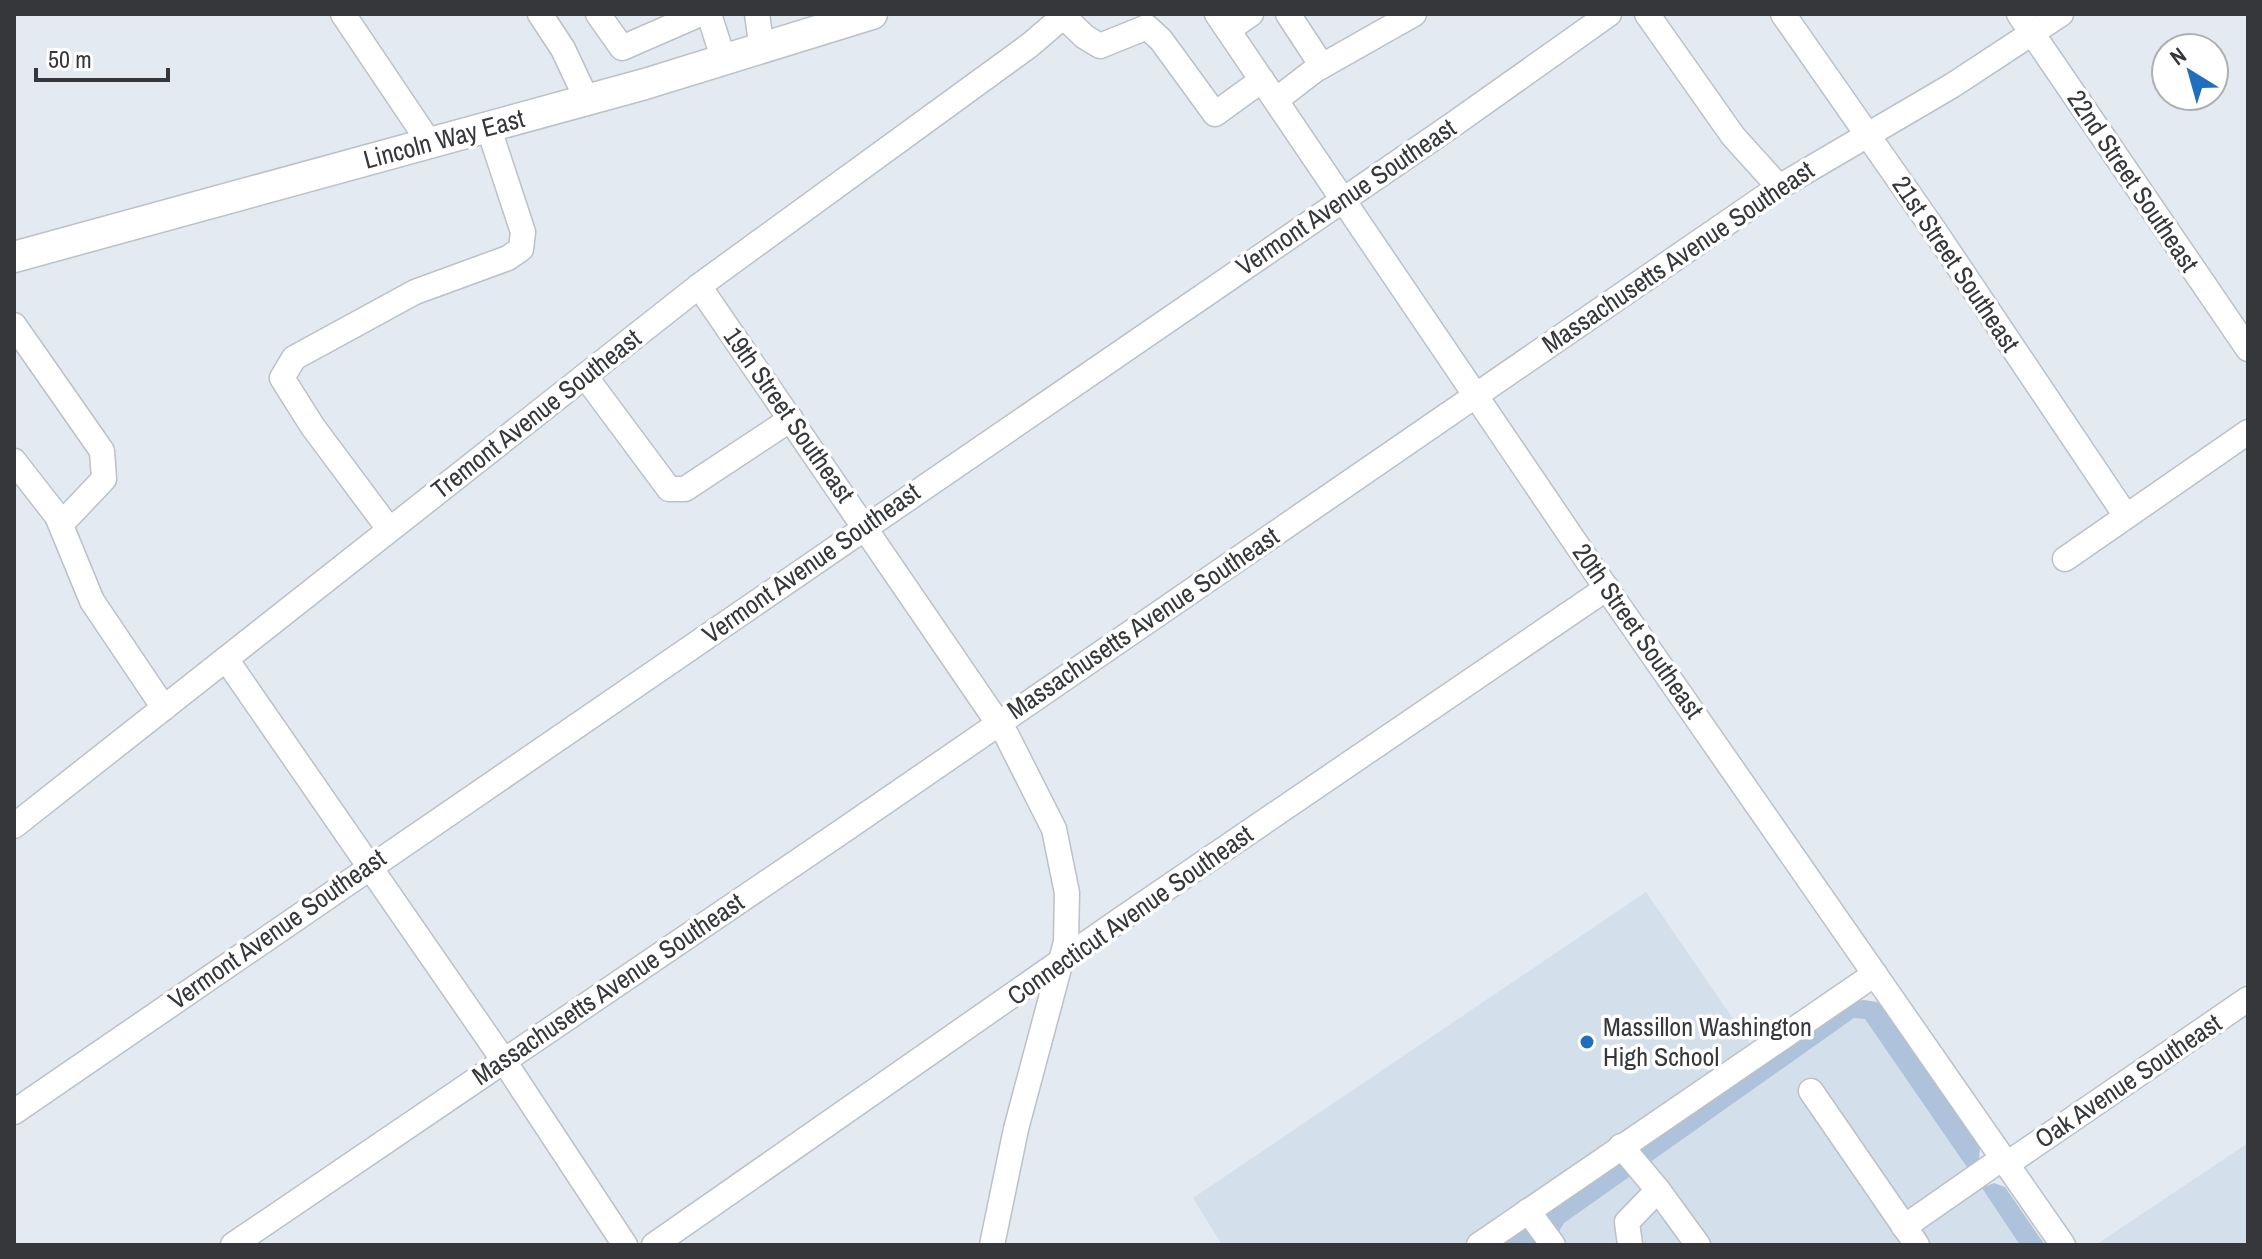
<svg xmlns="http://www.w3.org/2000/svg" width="2262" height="1259" viewBox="0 0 2262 1259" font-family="'Archivo Narrow',sans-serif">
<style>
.built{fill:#d3dfeb}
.green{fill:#aec3db}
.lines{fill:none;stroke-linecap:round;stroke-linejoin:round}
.minor-casing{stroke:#bbc1c8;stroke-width:27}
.major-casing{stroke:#bbc1c8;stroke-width:33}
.minor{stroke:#fff;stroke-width:24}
.major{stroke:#fff;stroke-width:30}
.poi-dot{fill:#206fbe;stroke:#fff;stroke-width:3}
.labels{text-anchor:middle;stroke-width:7;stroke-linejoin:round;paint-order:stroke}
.street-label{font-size:26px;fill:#35373a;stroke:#fff}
.poi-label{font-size:26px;fill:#35373a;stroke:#fff;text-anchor:start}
</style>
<rect width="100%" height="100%" fill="#e4eaf1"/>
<g class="built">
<path d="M1646,892L1771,1074L1867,1008L2026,1245H1222L1193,1198Z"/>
<path d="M2248,1143V1245H2095L2097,1244Z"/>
</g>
<g class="green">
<path d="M1864,1000L1877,1002L1886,1009L1980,1146L1979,1161L1971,1173L1865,1019L1854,1018L1564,1223L1551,1245H1494L1853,1001Z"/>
<path d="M1994,1183L2005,1187L2045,1245H2020L1982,1188Z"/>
</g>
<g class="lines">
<defs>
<g id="minor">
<path d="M343,14L429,142"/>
<path d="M540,14L563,49L587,100"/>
<path d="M598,14L622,48L700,14"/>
<path d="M709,14L724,61"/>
<path d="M757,14L762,49"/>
<path d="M1217,14L1598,576L2063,1245"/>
<path d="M1288,14L1322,66"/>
<path d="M1647,14L1733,136L1779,187"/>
<path d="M1783,14L1934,230L2126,516"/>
<path d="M2019,14L2248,349"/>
<path d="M1064,17L1085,37L1100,46L1147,27L1161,40L1215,114L1262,80"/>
<path d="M1228,30L1251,14"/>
<path d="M1276,100L1315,70L1414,14"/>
<path d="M699,286L1007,736L1054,829L1067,893L1066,942L1016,1129L992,1245"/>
<path d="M14,325L102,451L104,479L67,518L57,516"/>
<path d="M585,376L669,489H685L791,419"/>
<path d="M14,461L57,516L92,601L164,708"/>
<path d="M389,529L313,427L282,378L294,358L415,292L508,258L521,249L523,232L488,126"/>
<path d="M2065,559L2248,432"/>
<path d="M226,659L504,1061L625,1245"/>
<path d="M14,826L699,286L1030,45L1066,14"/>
<path d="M1811,1091L1917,1245"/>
<path d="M14,1112L1451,126L1609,14"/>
<path d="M1621,1146L1658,1190L1627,1222L1630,1245"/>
<path d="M2007,1164L2248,999"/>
<path d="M1658,1190L1698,1245"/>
<path d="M1528,1211L1553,1245"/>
<path d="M1904,1227L2003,1158"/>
<path d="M233,1245L844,830L1779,187L1953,85L2061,14"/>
<path d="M654,1245L1120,920L1607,588"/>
<path d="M1479,1245L1875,974"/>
</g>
<path id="major" d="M14,257L645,84L872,14"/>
</defs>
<use href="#minor" class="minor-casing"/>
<use href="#major" class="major-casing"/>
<use href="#minor" class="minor"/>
<use href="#major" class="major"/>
</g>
<circle class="poi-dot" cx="1587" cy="1042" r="8"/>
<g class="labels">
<g class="street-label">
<text transform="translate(444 139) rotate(-15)" y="9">Lincoln Way East</text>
<text transform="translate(2133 181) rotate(56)" y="9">22nd Street Southeast</text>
<text transform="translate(1346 197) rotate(-34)" y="9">Vermont Avenue Southeast</text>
<text transform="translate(1678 257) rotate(-34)" y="9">Massachusetts Avenue Southeast</text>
<text transform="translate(1956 264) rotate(56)" y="9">21st Street Southeast</text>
<text transform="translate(536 414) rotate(-38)" y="9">Tremont Avenue Southeast</text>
<text transform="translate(789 415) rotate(55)" y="9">19th Street Southeast</text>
<text transform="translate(811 563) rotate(-35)" y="9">Vermont Avenue Southeast</text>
<text transform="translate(1143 623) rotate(-34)" y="9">Massachusetts Avenue Southeast</text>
<text transform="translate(1638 631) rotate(55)" y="9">20th Street Southeast</text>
<text transform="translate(1130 915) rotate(-35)" y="9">Connecticut Avenue Southeast</text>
<text transform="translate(277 929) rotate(-35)" y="9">Vermont Avenue Southeast</text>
<text transform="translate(608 989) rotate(-34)" y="9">Massachusetts Avenue Southeast</text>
<text transform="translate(2128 1081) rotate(-34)" y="9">Oak Avenue Southeast</text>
</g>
<g class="poi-label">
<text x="1603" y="1036">Massillon Washington<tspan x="1603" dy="30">High School</tspan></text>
</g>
</g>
<rect width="2262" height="1259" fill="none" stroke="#35373a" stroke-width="32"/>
<g transform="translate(2190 72) rotate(323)"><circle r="38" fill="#ffffff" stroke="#aeafb0" stroke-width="2"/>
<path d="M0-6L14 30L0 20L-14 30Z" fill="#206fbe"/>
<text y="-12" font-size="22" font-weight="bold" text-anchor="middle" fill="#35373a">N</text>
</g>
<path d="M36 68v12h132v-12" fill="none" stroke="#35373a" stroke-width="4"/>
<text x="48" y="68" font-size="24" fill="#35373a" stroke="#ffffff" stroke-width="6" paint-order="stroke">50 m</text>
</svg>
